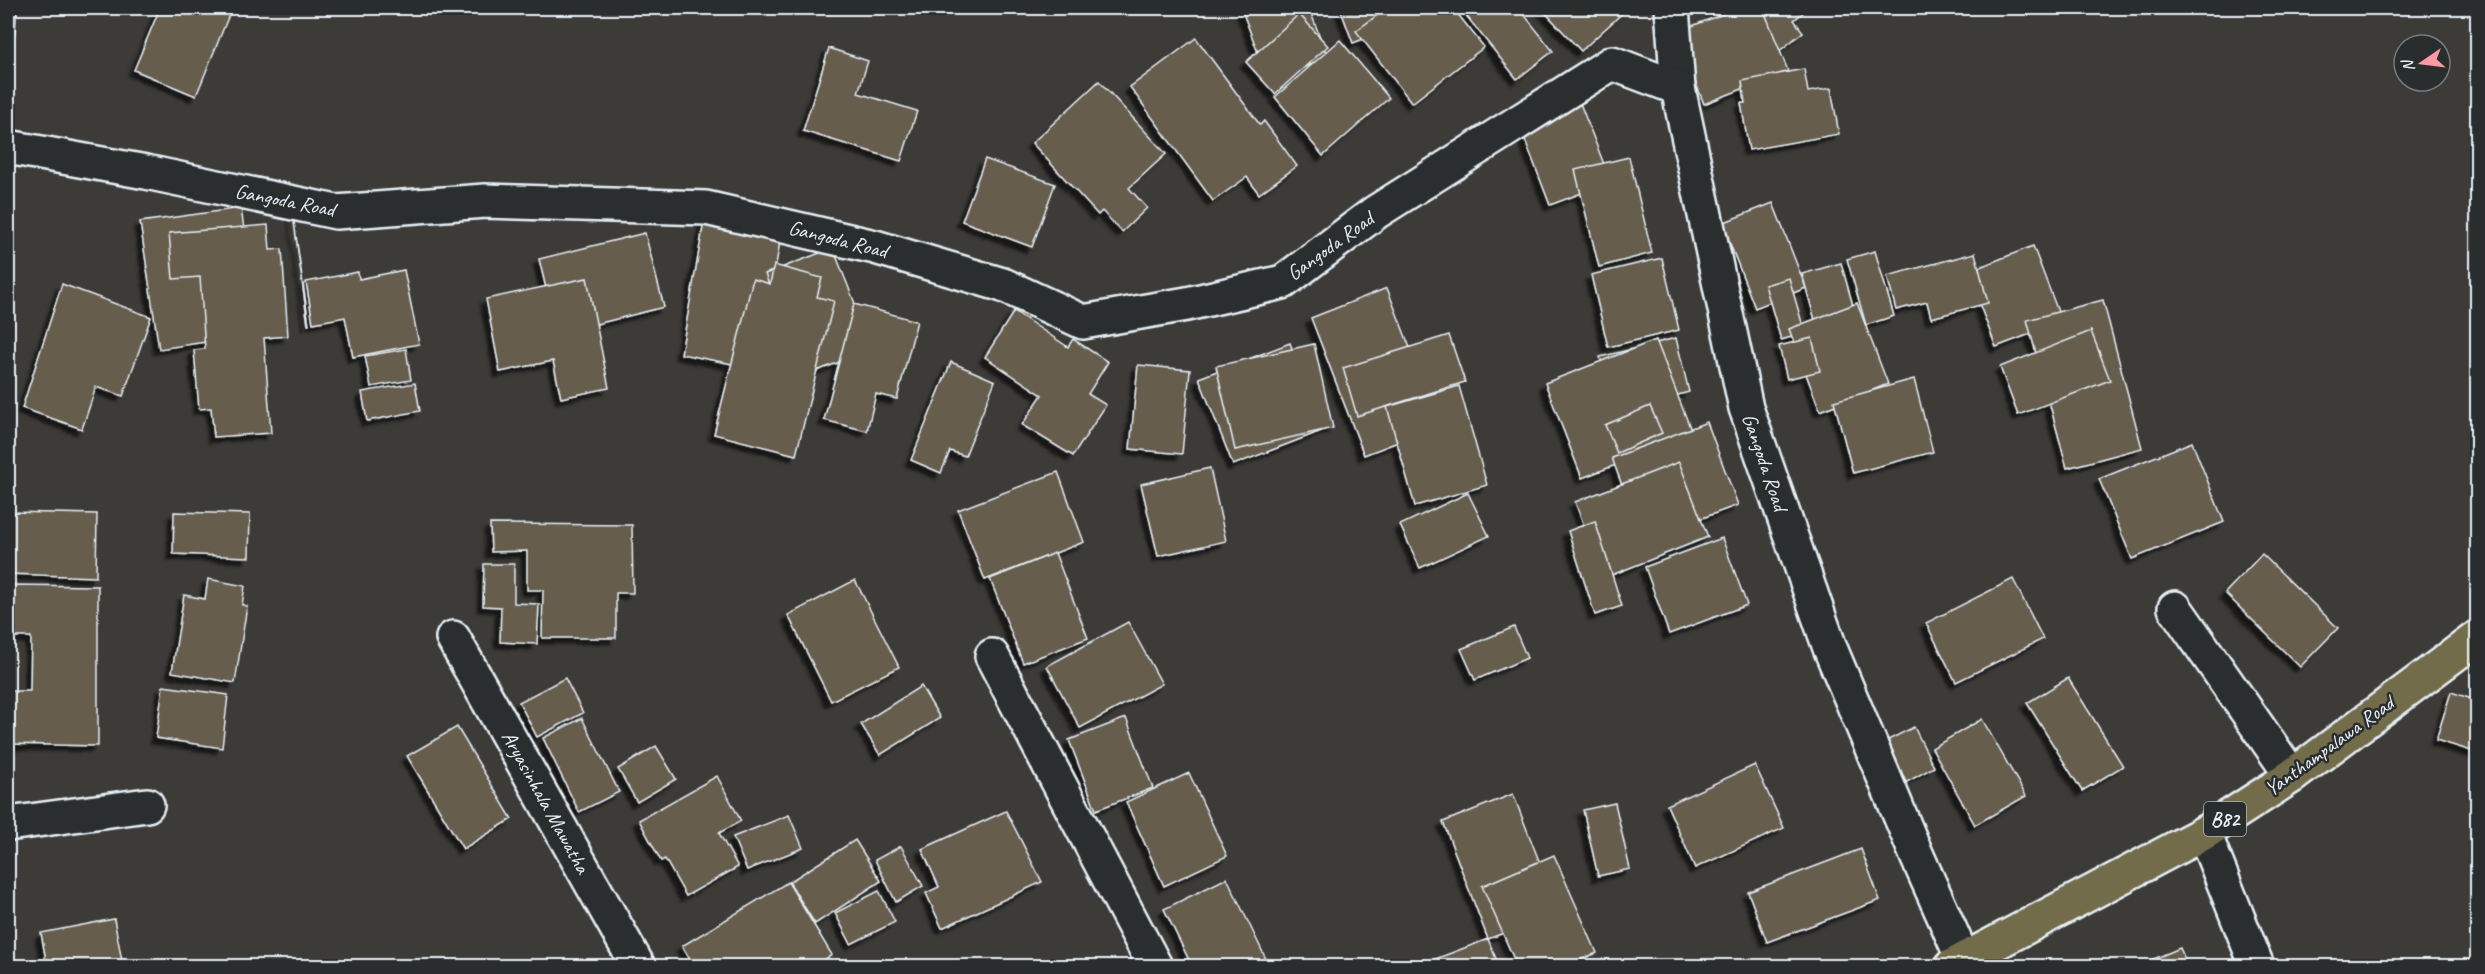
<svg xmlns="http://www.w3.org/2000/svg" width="2485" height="974" viewBox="0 0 2485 974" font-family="Caveat,sans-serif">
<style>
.building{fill:#665d4e;stroke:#e8f1f8;stroke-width:1.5;filter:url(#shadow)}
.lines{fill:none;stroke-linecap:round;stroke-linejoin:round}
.minor-casing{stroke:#e8f1f8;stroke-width:38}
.primary-casing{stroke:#e8f1f8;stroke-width:38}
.minor{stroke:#2a2d2e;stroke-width:33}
.primary{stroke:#736c4b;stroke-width:33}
.labels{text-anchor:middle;stroke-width:5;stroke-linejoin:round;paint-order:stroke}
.shield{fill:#2a2d2e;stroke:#afb6bb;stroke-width:1.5}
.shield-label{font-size:20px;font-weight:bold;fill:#e8f1f8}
.street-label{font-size:21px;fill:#e8f1f8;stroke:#2a2d2e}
</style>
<defs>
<filter id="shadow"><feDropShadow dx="-5.5" dy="5.5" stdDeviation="1.5" flood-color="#0009"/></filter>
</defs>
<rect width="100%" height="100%" fill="#3c3b38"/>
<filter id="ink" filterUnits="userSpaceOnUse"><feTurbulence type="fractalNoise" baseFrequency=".0167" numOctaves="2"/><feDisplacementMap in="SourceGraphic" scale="12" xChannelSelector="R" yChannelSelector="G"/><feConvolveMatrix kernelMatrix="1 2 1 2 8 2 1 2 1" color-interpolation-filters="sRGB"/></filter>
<g filter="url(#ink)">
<g class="building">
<path d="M8,8H17L11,73H8Z"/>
<path d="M160,8H210L229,15L196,96L134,70Z"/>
<path d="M1241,8H1309L1328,58L1269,81Z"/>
<path d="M1340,8H1406L1411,21L1353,43Z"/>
<path d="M1387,8H1453L1484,47L1412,103L1356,31Z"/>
<path d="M1471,8H1519L1553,51L1517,79L1464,13Z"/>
<path d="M1541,8H1628L1581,51Z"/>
<path d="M1711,8H1800L1804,12L1794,20L1803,32L1778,52L1769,42L1760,49L1746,32L1737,39Z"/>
<path d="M1739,8H1763L1788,71L1704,104L1676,32Z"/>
<path d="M1299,14L1328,46L1275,94L1246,62Z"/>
<path d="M1196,38L1260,125L1264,121L1297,166L1259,194L1247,177L1213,201L1130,87Z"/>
<path d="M1340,40L1389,98L1323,156L1275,97Z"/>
<path d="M829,48L868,61L858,93L917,111L901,161L803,131Z"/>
<path d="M1804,69L1808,92L1831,88L1839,134L1749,150L1741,103H1745L1742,81Z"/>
<path d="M1099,81L1166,154L1129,188L1147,208L1122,232L1102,211L1098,215L1032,143Z"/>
<path d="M1574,88L1611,182L1550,205L1514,111Z"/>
<path d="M1629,157L1652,253L1599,267L1575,170Z"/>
<path d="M985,159L1055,184L1032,247L962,221Z"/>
<path d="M1773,203L1806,288L1755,308L1722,223Z"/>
<path d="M241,208L259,334L159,349L140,222Z"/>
<path d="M293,215L309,325H308Z"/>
<path d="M705,216L782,230L758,369L681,354Z"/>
<path d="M268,225L270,250L282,249L288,336L264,338L271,433L214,437L211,408L199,409L194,350L205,349L200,277L173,279L169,233Z"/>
<path d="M645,233L664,307L557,334L539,259Z"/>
<path d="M2033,246L2062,322L1996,347L1967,272Z"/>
<path d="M833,248L873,349L804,376L765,274Z"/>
<path d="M1875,251L1894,316L1866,325L1847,259Z"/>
<path d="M1975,253L1988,303L1931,318L1927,302L1896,310L1887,276Z"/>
<path d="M1662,258L1679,330L1608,347L1591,275Z"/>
<path d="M1841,263L1866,352L1827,362L1802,274Z"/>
<path d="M774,265L822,278L817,297L834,301L796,455L714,434L753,279L770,284Z"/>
<path d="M404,270L419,344L353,357L345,317L313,323L306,282L358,272L359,279Z"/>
<path d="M587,278L609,388L561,398L553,361L500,372L486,299Z"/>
<path d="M1789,278L1805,333L1781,340L1765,285Z"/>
<path d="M62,284L151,317L123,396L96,387L82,429L22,408Z"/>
<path d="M1387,288L1440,426L1364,455L1311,318Z"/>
<path d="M2103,300L2142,448L2067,468L2027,320Z"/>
<path d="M1857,303L1888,384L1820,411L1789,329Z"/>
<path d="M854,304L917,321L897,399L876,394L867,431L824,420Z"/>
<path d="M1014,311L1068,347L1073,339L1108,362L1088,394L1106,405L1073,456L1022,425L1042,395L985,357Z"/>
<path d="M2091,331L2110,380L2018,415L2000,367Z"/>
<path d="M1449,335L1465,382L1357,416L1343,368Z"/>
<path d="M1676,338L1689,392L1615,412L1600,357Z"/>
<path d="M1812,338L1820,371L1787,379L1779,346Z"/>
<path d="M1656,340L1693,435L1582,478L1545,383Z"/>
<path d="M1290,343L1324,430L1233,465L1199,378Z"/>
<path d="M1314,344L1333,428L1235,450L1216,366Z"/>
<path d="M406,349L411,380L371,387L365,356Z"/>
<path d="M951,362L995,381L965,456L950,451L941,473L911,460Z"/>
<path d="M1138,365L1190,370L1182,454L1130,449Z"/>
<path d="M1914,379L1933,452L1853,473L1834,401Z"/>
<path d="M415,383L420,411L367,421L362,392Z"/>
<path d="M1459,386L1487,485L1415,506L1387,407Z"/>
<path d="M1650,406L1662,433L1617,453L1605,425Z"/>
<path d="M1707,422L1738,505L1642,540L1612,458Z"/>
<path d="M2192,442L2224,522L2132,559L2099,479Z"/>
<path d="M1679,462L1708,537L1604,578L1575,502Z"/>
<path d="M1210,468L1226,541L1158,556L1141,484Z"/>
<path d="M1058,472L1084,542L985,580L958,510Z"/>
<path d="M1468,493L1489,536L1420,568L1400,525Z"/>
<path d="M10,512L97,514L96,577L8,574Z"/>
<path d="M174,512L250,514L249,557L173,554Z"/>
<path d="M1595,521L1622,606L1595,615L1568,531Z"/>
<path d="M490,524L632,525L633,593H616V638H542L543,590H527V551L491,552Z"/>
<path d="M1722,538L1747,605L1669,634L1645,567Z"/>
<path d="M1055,553L1088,638L1023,663L990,579Z"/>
<path d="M2262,554L2338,628L2300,667L2225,593Z"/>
<path d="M484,564H514V603L539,604L537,644L500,642L501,607L483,606Z"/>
<path d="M208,579L245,586L242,605L247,606L235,683L172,672L184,595L205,599Z"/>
<path d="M2013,579L2043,639L1956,682L1926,623Z"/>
<path d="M855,580L899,667L831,701L788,615Z"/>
<path d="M8,585L98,586V746L8,744V691H30L31,637H8Z"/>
<path d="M1128,622L1162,684L1080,728L1047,666Z"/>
<path d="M1514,627L1527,658L1475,680L1461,649Z"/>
<path d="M565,678L583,713L537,737L519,702Z"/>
<path d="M2068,678L2123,766L2082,791L2027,703Z"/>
<path d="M163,686L228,695L222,748L156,738Z"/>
<path d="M921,686L940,718L880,755L861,724Z"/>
<path d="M2451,692L2478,701V753L2436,740Z"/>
<path d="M582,718L619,792L579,812L543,738Z"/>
<path d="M1126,718L1153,788L1096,810L1069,740Z"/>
<path d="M1982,719L2026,796L1975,825L1932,748Z"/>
<path d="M457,727L512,819L463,849L407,756Z"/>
<path d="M1914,727L1934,767L1905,783L1884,742Z"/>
<path d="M656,746L676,779L637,802L618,769Z"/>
<path d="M1755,765L1784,828L1695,868L1667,805Z"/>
<path d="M1189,773L1227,856L1164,886L1126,802Z"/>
<path d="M717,776L741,821L719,833L738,867L686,896L665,859L661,861L639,820Z"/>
<path d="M1513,794L1559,912L1488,939L1443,822Z"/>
<path d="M1615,803L1630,869L1598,876L1583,810Z"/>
<path d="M1006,811L1042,882L942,928L926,893L939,887L922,849Z"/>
<path d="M789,815L803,848L747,870L733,837Z"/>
<path d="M855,840L881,881L815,924L789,882Z"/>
<path d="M901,846L923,886L896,902L875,860Z"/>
<path d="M1861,849L1880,900L1767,942L1748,892Z"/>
<path d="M1554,855L1597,953L1565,966H1517L1482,886Z"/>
<path d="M1227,878L1268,963L1261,966H1192L1164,909Z"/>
<path d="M788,882L832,955L814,966H694L682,946Z"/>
<path d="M879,891L895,922L851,944L835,913Z"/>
<path d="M114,919L123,966H47L41,933Z"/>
<path d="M1488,939L1499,966H1417Z"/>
<path d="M2180,948L2188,966H2137Z"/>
</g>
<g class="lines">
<defs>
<g id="minor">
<path d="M1672,8L1678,88"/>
<path d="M8,147L146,172L336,212L485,201L706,208L875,247L1003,285L1083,322L1187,304L1283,282L1376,212L1612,63L1678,88L1746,408L1830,648L1917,856L1963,959"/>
<path d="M2175,608L2292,776"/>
<path d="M453,638L638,966"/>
<path d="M992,656L1155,966"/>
<path d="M8,824L147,805"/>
<path d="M2204,833L2257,966"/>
</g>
<path id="primary" d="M1952,966L2204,833L2292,776L2478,637"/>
</defs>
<use href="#minor" class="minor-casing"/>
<use href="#primary" class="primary-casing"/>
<use href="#minor" class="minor"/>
<use href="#primary" class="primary"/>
</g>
</g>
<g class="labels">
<rect class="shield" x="2204" y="802" width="42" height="34" rx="4.5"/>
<g class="shield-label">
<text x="2225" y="826">B82</text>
</g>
<g class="street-label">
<text transform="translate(285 200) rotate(11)" y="7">Gangoda Road</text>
<text transform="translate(838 239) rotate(14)" y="7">Gangoda Road</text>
<text transform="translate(1330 246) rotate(-36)" y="7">Gangoda Road</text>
<text transform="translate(1765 462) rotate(71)" y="7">Gangoda Road</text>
<text transform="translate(2329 746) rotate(-36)" y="7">Yanthampalawa Road</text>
<text transform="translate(546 802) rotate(61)" y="7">Aryasinhala Mawatha</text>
</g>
</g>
<rect width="2485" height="974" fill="none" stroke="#2a2d2e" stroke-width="30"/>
<rect x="15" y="15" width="2455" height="944" fill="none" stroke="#e8f1f8" stroke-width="2" filter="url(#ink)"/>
<g transform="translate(2422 63) rotate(256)"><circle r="28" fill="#2a2d2e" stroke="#767b7f" stroke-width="1.5"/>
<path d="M0-4.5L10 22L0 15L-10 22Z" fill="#ff9aa2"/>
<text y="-9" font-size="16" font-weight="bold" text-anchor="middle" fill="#e8f1f8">N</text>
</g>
</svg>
